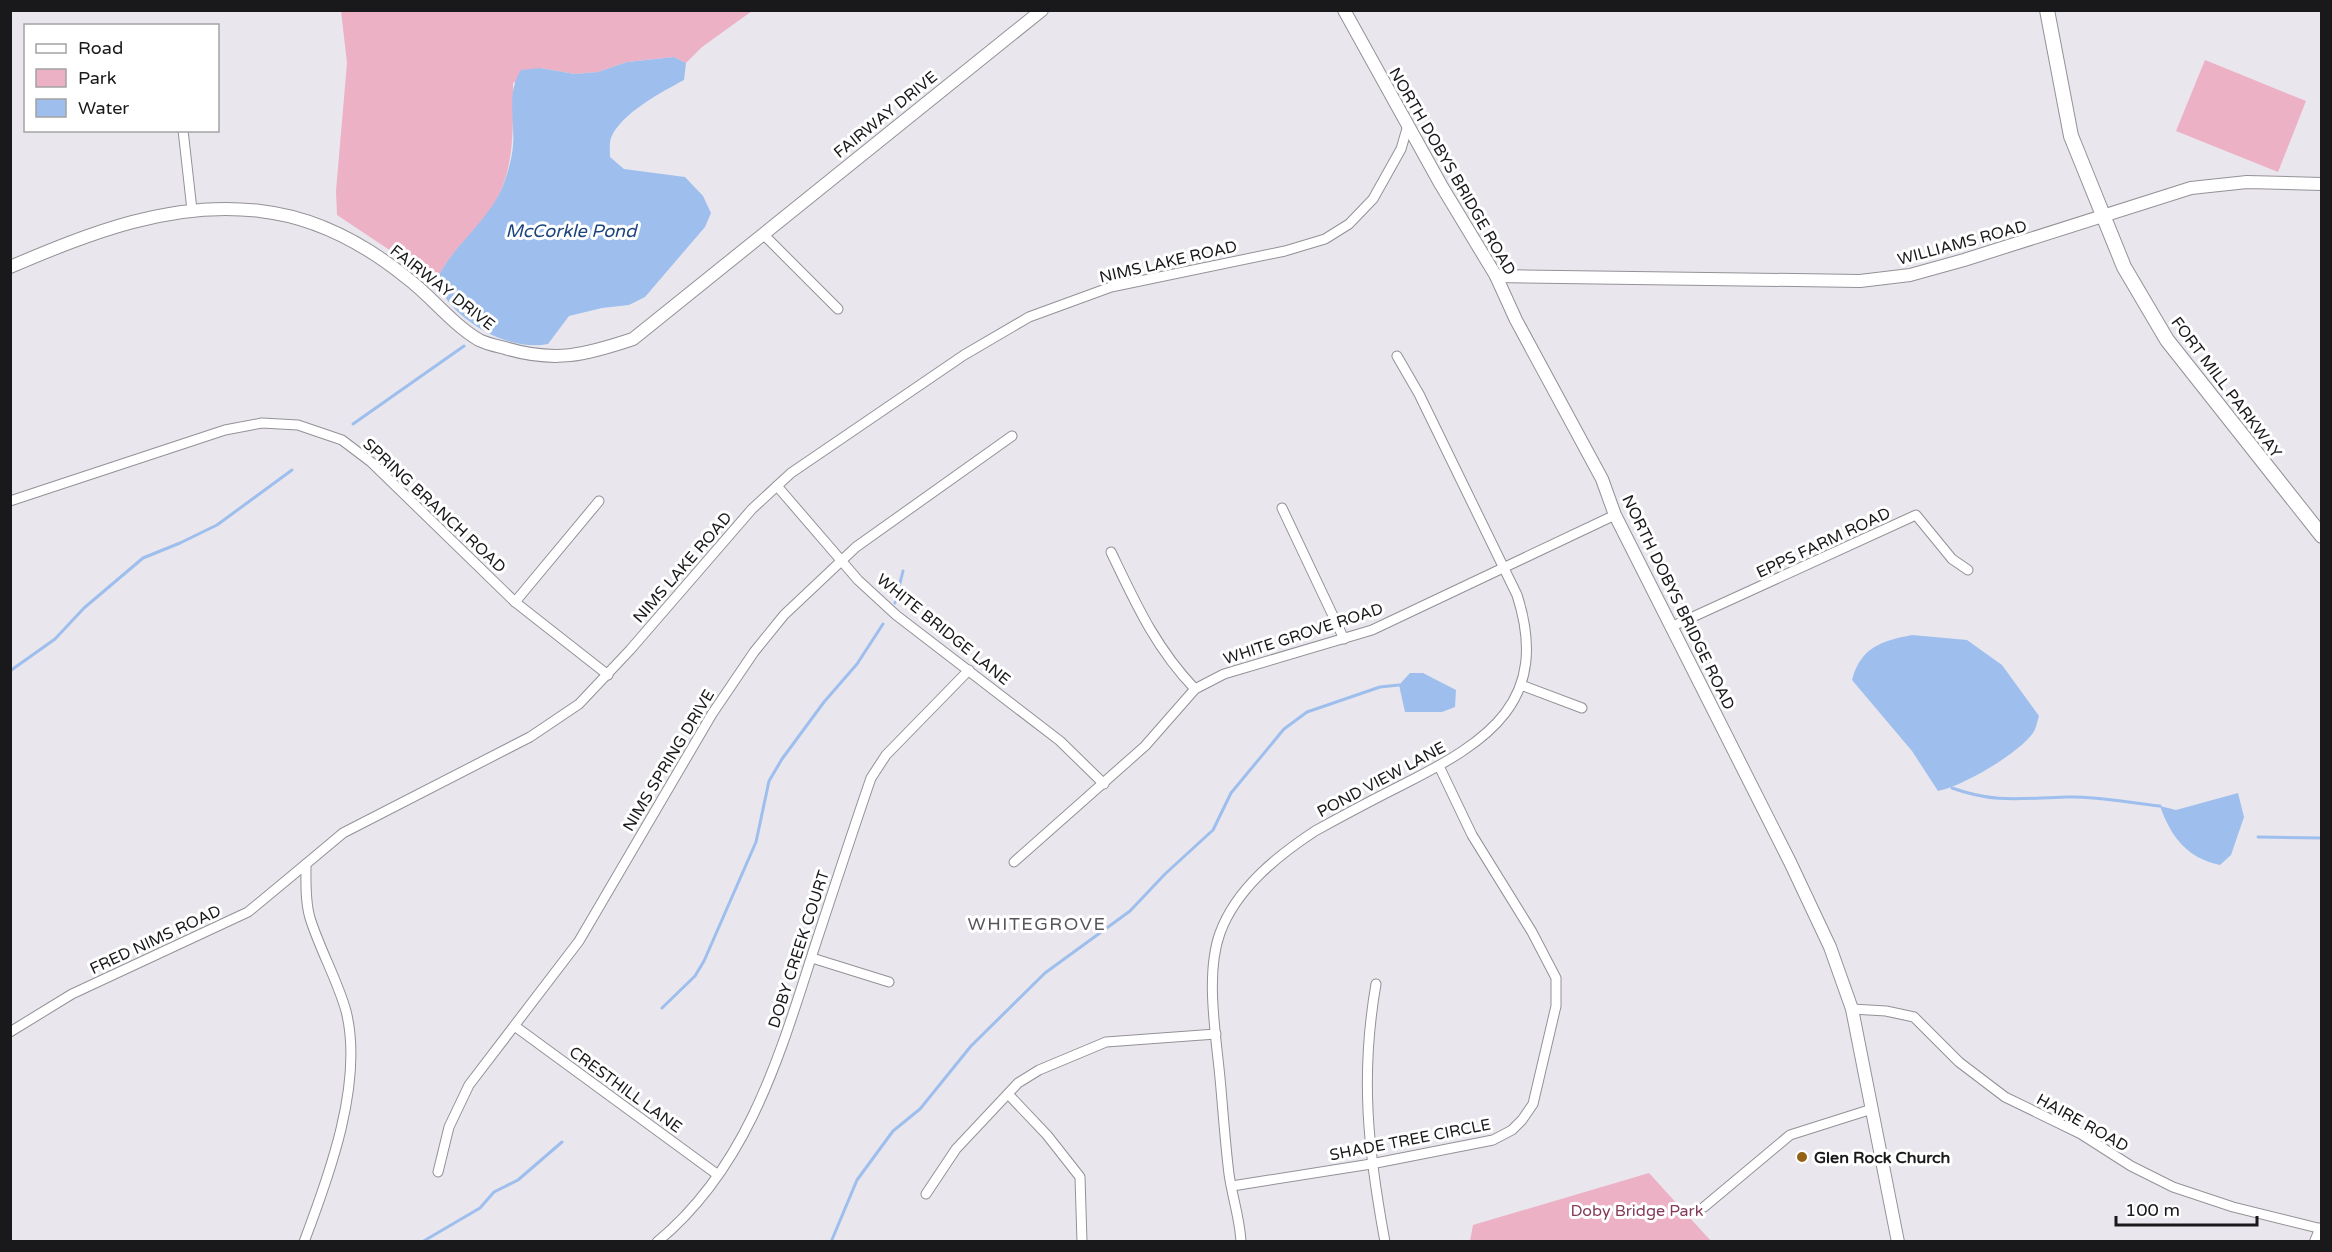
<svg xmlns="http://www.w3.org/2000/svg" width="2332" height="1252" viewBox="0 0 2332 1252" font-family="'Varela Round',sans-serif">
<style>
.green{fill:#edb1c6}
.water{fill:#9ebfed}
.lines{fill:none;stroke-linecap:round;stroke-linejoin:round}
.stream{stroke:#9ebfed;stroke-width:3}
.minor-casing{stroke:#949197;stroke-width:11}
.tertiary-casing{stroke:#949197;stroke-width:14}
.secondary-casing{stroke:#949197;stroke-width:16}
.minor{stroke:#fff;stroke-width:9}
.tertiary{stroke:#fff;stroke-width:12}
.secondary{stroke:#fff;stroke-width:14}
.poi-dot{fill:#946014;stroke:#fff;stroke-width:2}
.labels{text-anchor:middle;stroke-width:6;stroke-linejoin:round;paint-order:stroke}
.street-label{font-size:16px;fill:#19181a;stroke:#fff}
.poi-label{font-size:16px;font-weight:bold;fill:#19181a;stroke:#fff;text-anchor:start}
.park-label{font-size:16px;fill:#833b59;stroke:#fff}
.water-label{font-size:18px;font-style:italic;fill:#1c457d;stroke:#fff}
.neighbourhood-label{font-size:18px;letter-spacing:1.5px;fill:#57555a;stroke:#fff}
</style>
<rect width="100%" height="100%" fill="#e9e6ed"/>
<g class="green">
<path d="M341,11H752L702,47L686,63L674,57L627,62L598,72L575,74L540,68L513,83C513,127 516,174 489,212C471,236 449,253 436,281L337,215L336,191L347,63Z"/>
<path d="M2205,60L2306,101L2278,172L2176,131Z"/>
<path d="M1649,1173L1711,1241H1470L1473,1225Z"/>
</g>
<g class="water">
<path d="M674,57L686,63L684,80C662,92 621,113 611,138C609,143 610,152 610,157L624,169L685,177L703,196L711,213L705,227L645,297L629,305L602,308L569,316L548,344C507,352 451,319 436,281C453,244 490,221 504,183C508,172 512,158 513,146C515,120 506,93 521,70L540,68L575,74L598,72L627,62Z"/>
<path d="M1912,635L1967,640L2002,665L2039,716C2037,722 2036,729 2033,733C2018,754 1963,786 1938,791L1912,751L1852,680C1861,647 1881,641 1912,635Z"/>
<path d="M1410,673H1423L1456,690L1455,707L1442,712H1405L1399,685Z"/>
<path d="M2238,793L2244,817L2231,855L2220,865C2187,858 2171,837 2160,806L2176,810Z"/>
</g>
<g class="lines">
<g class="stream">
<path d="M353,424L464,346"/>
<path d="M895,603L903,571"/>
<path d="M10,671L55,639L84,608L143,558L180,543L217,525L292,470"/>
<path d="M1952,788C1997,804 2022,798 2067,797C2097,796 2130,803 2160,806"/>
<path d="M2258,837L2322,838"/>
<path d="M662,1008L695,976L704,961L756,842L769,781L782,759L824,702L857,664L883,624"/>
<path d="M422,1242L480,1208L494,1192L518,1180L562,1142"/>
<path d="M831,1242L857,1180L893,1131L920,1109L971,1046L1045,973L1130,911L1165,874L1213,830L1231,793L1284,729L1307,712L1380,687L1399,685"/>
</g>
<defs>
<g id="minor">
<path d="M183,130L192,210"/>
<path d="M763,234L838,309"/>
<path d="M777,486L858,580L896,615L1060,741L1104,784"/>
<path d="M10,501L225,430L262,423L298,425L342,440L371,462L515,602L608,675"/>
<path d="M1282,508L1344,639"/>
<path d="M1111,552C1136,604 1155,647 1195,689"/>
<path d="M515,602L599,501"/>
<path d="M1673,626L1916,515L1952,559L1968,570"/>
<path d="M1521,685L1582,708"/>
<path d="M1014,862L1145,746L1195,689L1224,674L1372,630L1615,515"/>
<path d="M812,958L889,982"/>
<path d="M1376,984C1360,1076 1368,1150 1385,1242"/>
<path d="M1852,1009L1886,1011L1914,1017L1959,1062L2005,1097L2081,1134L2131,1166L2173,1187L2233,1207L2322,1229"/>
<path d="M516,1027L718,1175"/>
<path d="M10,1032L72,994L248,912L306,864"/>
<path d="M1009,1095L1047,1135L1080,1177L1082,1242"/>
<path d="M438,1172L449,1127L469,1085L579,941L712,714L754,652L784,615L856,547L1012,436"/>
<path d="M1232,1186L1371,1164L1493,1140L1512,1130L1522,1120L1533,1104L1556,1006V978L1532,932L1472,835L1439,766"/>
<path d="M926,1194L956,1149L1018,1083L1039,1070L1106,1042L1216,1034"/>
<path d="M1704,1207L1790,1135L1872,1109"/>
<path d="M304,1242C329,1176 364,1082 346,1011C337,979 320,950 310,918C305,901 306,881 306,864L343,833L530,737L579,704L630,650L752,509L791,473L964,355L1029,317L1111,287L1285,251L1325,239L1349,224L1373,199L1401,149L1408,125"/>
<path d="M657,1242C747,1168 779,1058 813,952C832,894 851,836 871,778L886,755L969,670"/>
<path d="M1241,1242C1240,1219 1232,1196 1229,1174C1225,1142 1223,1110 1220,1078C1216,1035 1205,974 1220,933C1236,889 1277,856 1315,831C1344,815 1374,799 1404,784C1489,741 1551,701 1517,595L1419,394L1397,356"/>
</g>
<g id="tertiary">
<path d="M1344,10L1441,185L1496,276L1516,320L1602,479L1615,515L1790,862L1830,947L1852,1009L1898,1242"/>
<path d="M10,267C90,233 172,200 260,211C314,217 365,244 407,278C432,297 452,324 479,340C487,344 497,346 505,348C555,363 585,355 633,339L1042,10"/>
<path d="M1496,276L1860,281L1910,275L1964,260L2191,188L2247,182L2322,184"/>
</g>
<g id="secondary">
<path d="M2047,10L2071,136L2124,267L2167,340L2322,536"/>
<path d="M2317,1242L2322,1230"/>
</g>
</defs>
<use href="#minor" class="minor-casing"/>
<use href="#tertiary" class="tertiary-casing"/>
<use href="#secondary" class="secondary-casing"/>
<use href="#minor" class="minor"/>
<use href="#tertiary" class="tertiary"/>
<use href="#secondary" class="secondary"/>
</g>
<circle class="poi-dot" cx="1802" cy="1157" r="6"/>
<g class="labels">
<g class="street-label">
<text transform="translate(885 114) rotate(-39)" y="6">FAIRWAY DRIVE</text>
<text transform="translate(1453 171) rotate(60)" y="6">NORTH DOBYS BRIDGE ROAD</text>
<text transform="translate(1962 242) rotate(-15)" y="6">WILLIAMS ROAD</text>
<text transform="translate(1168 261) rotate(-13)" y="6">NIMS LAKE ROAD</text>
<text transform="translate(443 287) rotate(38)" y="6">FAIRWAY DRIVE</text>
<text transform="translate(2227 387) rotate(53)" y="6">FORT MILL PARKWAY</text>
<text transform="translate(435 505) rotate(43)" y="6">SPRING BRANCH ROAD</text>
<text transform="translate(1823 542) rotate(-25)" y="6">EPPS FARM ROAD</text>
<text transform="translate(682 567) rotate(-49)" y="6">NIMS LAKE ROAD</text>
<text transform="translate(1679 602) rotate(64)" y="6">NORTH DOBYS BRIDGE ROAD</text>
<text transform="translate(944 629) rotate(39)" y="6">WHITE BRIDGE LANE</text>
<text transform="translate(1303 633) rotate(-18)" y="6">WHITE GROVE ROAD</text>
<text transform="translate(668 760) rotate(-59)" y="6">NIMS SPRING DRIVE</text>
<text transform="translate(1381 779) rotate(-28)" y="6">POND VIEW LANE</text>
<text transform="translate(155 939) rotate(-25)" y="6">FRED NIMS ROAD</text>
<text transform="translate(798 949) rotate(-72)" y="6">DOBY CREEK COURT</text>
<text transform="translate(626 1089) rotate(36)" y="6">CRESTHILL LANE</text>
<text transform="translate(2083 1122) rotate(29)" y="6">HAIRE ROAD</text>
<text transform="translate(1410 1139) rotate(-11)" y="6">SHADE TREE CIRCLE</text>
</g>
<g class="poi-label">
<text x="1814" y="1163">Glen Rock Church</text>
</g>
<g class="park-label">
<text x="1637" y="1216">Doby Bridge Park</text>
</g>
<g class="water-label">
<text x="571" y="237">McCorkle Pond</text>
</g>
<g class="neighbourhood-label">
<text x="1037" y="930">WHITEGROVE</text>
</g>
</g>
<rect width="2332" height="1252" fill="none" stroke="#19181a" stroke-width="24"/>
<rect x="24" y="24" width="195" height="108" fill="#ffffff" stroke="#a3a3a3" stroke-width="1.5"/>
<rect x="36" y="44" width="30" height="9" fill="#ffffff" stroke="#a3a3a3" stroke-width="1.5"/>
<text x="78" y="54" font-size="18" fill="#19181a">Road</text>
<rect x="36" y="69" width="30" height="18" fill="#edb1c6" stroke="#a3a3a3" stroke-width="1.5"/>
<text x="78" y="84" font-size="18" fill="#19181a">Park</text>
<rect x="36" y="99" width="30" height="18" fill="#9ebfed" stroke="#a3a3a3" stroke-width="1.5"/>
<text x="78" y="114" font-size="18" fill="#19181a">Water</text>
<path d="M2116 1216v9h141v-9" fill="none" stroke="#19181a" stroke-width="3"/>
<text x="2125" y="1216" font-size="18" fill="#19181a" stroke="#ffffff" stroke-width="4.5" paint-order="stroke">100 m</text>
</svg>
